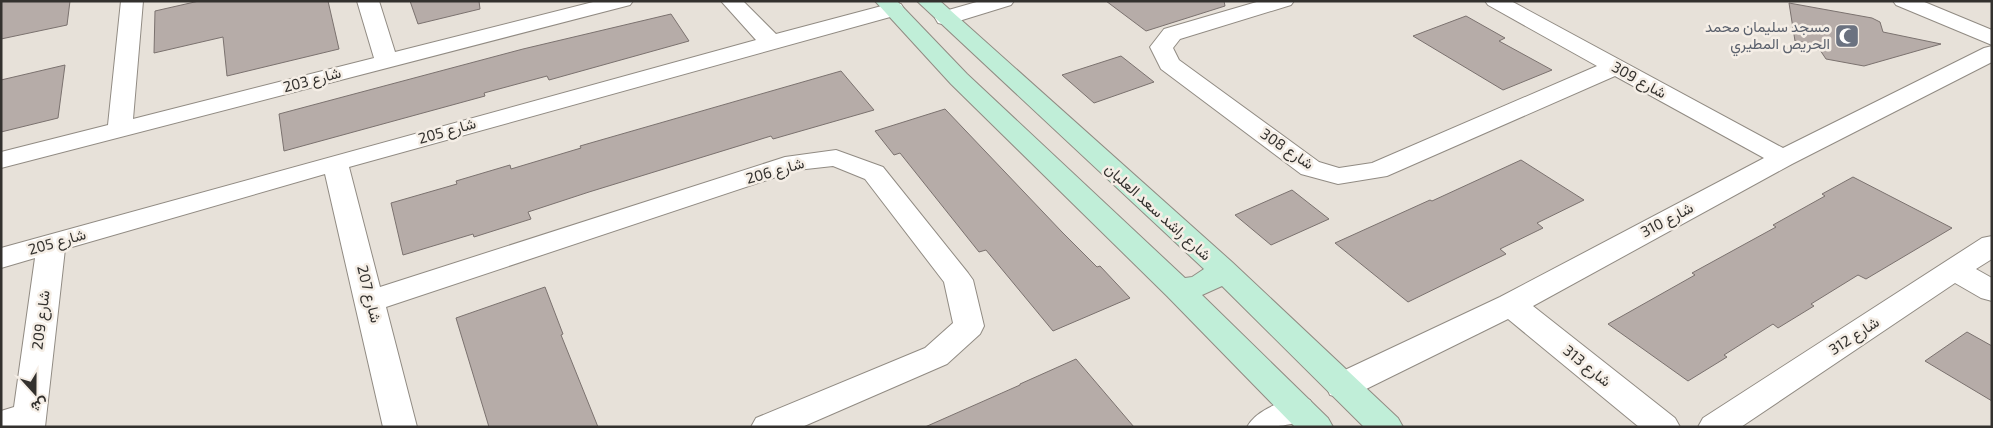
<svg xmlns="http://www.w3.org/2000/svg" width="1993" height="428" viewBox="0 0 1993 428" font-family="'Exo 2',Vazirmatn,sans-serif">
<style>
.building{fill:#b6aca8;stroke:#7b726f}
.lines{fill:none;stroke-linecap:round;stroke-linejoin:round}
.minor-casing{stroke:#918b83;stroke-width:2}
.secondary-casing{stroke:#918b83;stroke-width:2}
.minor{fill:#fff;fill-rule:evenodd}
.secondary{fill:#c0eed8;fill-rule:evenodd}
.labels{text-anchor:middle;stroke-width:5;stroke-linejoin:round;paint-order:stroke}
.worship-label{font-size:15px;fill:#5b616d;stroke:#f5eee6;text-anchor:end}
.street-label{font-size:15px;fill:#33312e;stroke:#f5eee6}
</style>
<rect width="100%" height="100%" fill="#e7e1d9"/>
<g class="building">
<path d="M1,1H70L67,25L1,39Z"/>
<path d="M199,1H328L339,49L227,76L223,37L154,53L155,11Z"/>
<path d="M410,1H479L480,9L418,24Z"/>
<path d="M1106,1H1224L1225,6L1146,31Z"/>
<path d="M1789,3L1872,18L1880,22L1883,32L1941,44L1864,66L1826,59L1820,50L1809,49L1807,43L1795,41Z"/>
<path d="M671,14L689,41L549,80L547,76L484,93L485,96L284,151L279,114L523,49Z"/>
<path d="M1466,16L1505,38L1499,41L1552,70L1503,90L1413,36Z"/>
<path d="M1121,56L1154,82L1094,103L1062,75Z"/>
<path d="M65,65L58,118L1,132V80Z"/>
<path d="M841,71L874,110L773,139L771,136L589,192L528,212L531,219L474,237L473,234L403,255L391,203L457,184L456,181L510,165L511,169L581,148L580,146Z"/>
<path d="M945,109L1062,232L1097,267L1100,266L1130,298L1053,331L986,250L979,252L900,153L894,155L875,131Z"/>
<path d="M1521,160L1584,200L1537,223L1543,228L1500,249L1506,254L1408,302L1335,243L1430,200L1432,201Z"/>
<path d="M1853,177L1952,228L1866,279L1858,275L1811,304L1814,306L1778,328L1773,324L1724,355L1727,357L1688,381L1608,324L1695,275L1692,273L1776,227L1773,225L1825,196L1822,194Z"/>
<path d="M1292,190L1329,219L1271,245L1235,215Z"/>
<path d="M545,287L563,334L561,335L598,427H489L456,318Z"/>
<path d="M1967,332L1992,346V401L1925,361Z"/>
<path d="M1076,359L1134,427H925L1020,385V384Z"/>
</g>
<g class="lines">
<defs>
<g id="minor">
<path d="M121,1H143L133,119L374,58L357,1H379L395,52L597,1H633L630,5L1,168V152L108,125Z"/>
<path d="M721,1H743L776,34L893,3L901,4L904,9L901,14L349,167L380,287L785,157L836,150L883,167L968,273L973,280L984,326L980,334L947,364L802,427H751L756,418L925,348L953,323L944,282L865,179L833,166L797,170L386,307L417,427H383L325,174L65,249L45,427H1V411L14,407L35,258L1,268V248L756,40Z"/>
<path d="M980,1H1014L1011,5L946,25L938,23L935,18L938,13Z"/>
<path d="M1260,1H1294L1291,5L1180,39L1173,48L1179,60L1319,162L1339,168L1372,163L1597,66L1488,5L1485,1H1511L1783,148L1984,48L1992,46V62L1792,164L1533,306L1675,418L1680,427H1639L1508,319L1354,395L1342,398L1330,395L1326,386L1330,377L1500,297L1764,158L1615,76L1387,176L1338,184L1301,174L1161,69L1150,47L1164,29Z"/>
<path d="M1893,1H1922L1992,30V45L1896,5Z"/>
<path d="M1992,236V259L1976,269L1992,278V301L1981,298L1955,283L1741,427H1698L1703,418L1982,238Z"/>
<path d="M1298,396L1310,400L1315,409C1302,428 1271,427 1247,427C1256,410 1281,402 1298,396Z"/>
</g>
<path id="secondary" d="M875,1H897L967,74L1185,278L1192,277L1204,269L917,1H940L1232,262L1398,418L1403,427H1364L1222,286L1202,295L1328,418L1333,427H1295L1167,296L951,84Z"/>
</defs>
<use href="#minor" class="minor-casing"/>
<use href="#secondary" class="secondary-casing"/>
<use href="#minor" class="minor"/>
<use href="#secondary" class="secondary"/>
</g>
<defs>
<symbol id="mosque-square" viewBox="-11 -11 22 22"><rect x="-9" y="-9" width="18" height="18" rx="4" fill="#6b7280" stroke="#f5eee6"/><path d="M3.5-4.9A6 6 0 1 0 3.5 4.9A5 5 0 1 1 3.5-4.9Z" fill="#fff"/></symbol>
</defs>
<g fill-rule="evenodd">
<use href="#mosque-square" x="1833" y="22" width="28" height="28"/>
</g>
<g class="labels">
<g class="worship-label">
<text x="1830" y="32">مسجد سليمان محمد<tspan x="1830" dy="17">الحريص المطيري</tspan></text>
</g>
<g class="street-label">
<text transform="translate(312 80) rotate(-15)" y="5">شارع 203</text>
<text transform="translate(1639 80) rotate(29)" y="5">شارع 309</text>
<text transform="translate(447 131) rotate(-16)" y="5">شارع 205</text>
<text transform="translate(1287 149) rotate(34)" y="5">شارع 308</text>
<text transform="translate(775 171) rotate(-16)" y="5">شارع 206</text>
<text transform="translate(1158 212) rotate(42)" y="5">شارع راشد سعد العلبان</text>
<text transform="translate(1667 220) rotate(-28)" y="5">شارع 310</text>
<text transform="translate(57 242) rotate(-16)" y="5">شارع 205</text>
<text transform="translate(369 294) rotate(76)" y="5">شارع 207</text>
<text transform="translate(41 320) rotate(-83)" y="5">شارع 209</text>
<text transform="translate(1854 336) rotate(-33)" y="5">شارع 312</text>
<text transform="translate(1587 366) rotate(39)" y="5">شارع 313</text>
</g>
</g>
<rect width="1993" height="428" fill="none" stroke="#33312e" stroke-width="5"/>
<g transform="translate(35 393) rotate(159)" stroke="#f5eee6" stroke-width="4" paint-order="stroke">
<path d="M0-4L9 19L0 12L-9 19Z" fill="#33312e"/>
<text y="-8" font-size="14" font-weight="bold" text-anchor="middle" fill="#33312e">ش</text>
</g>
</svg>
